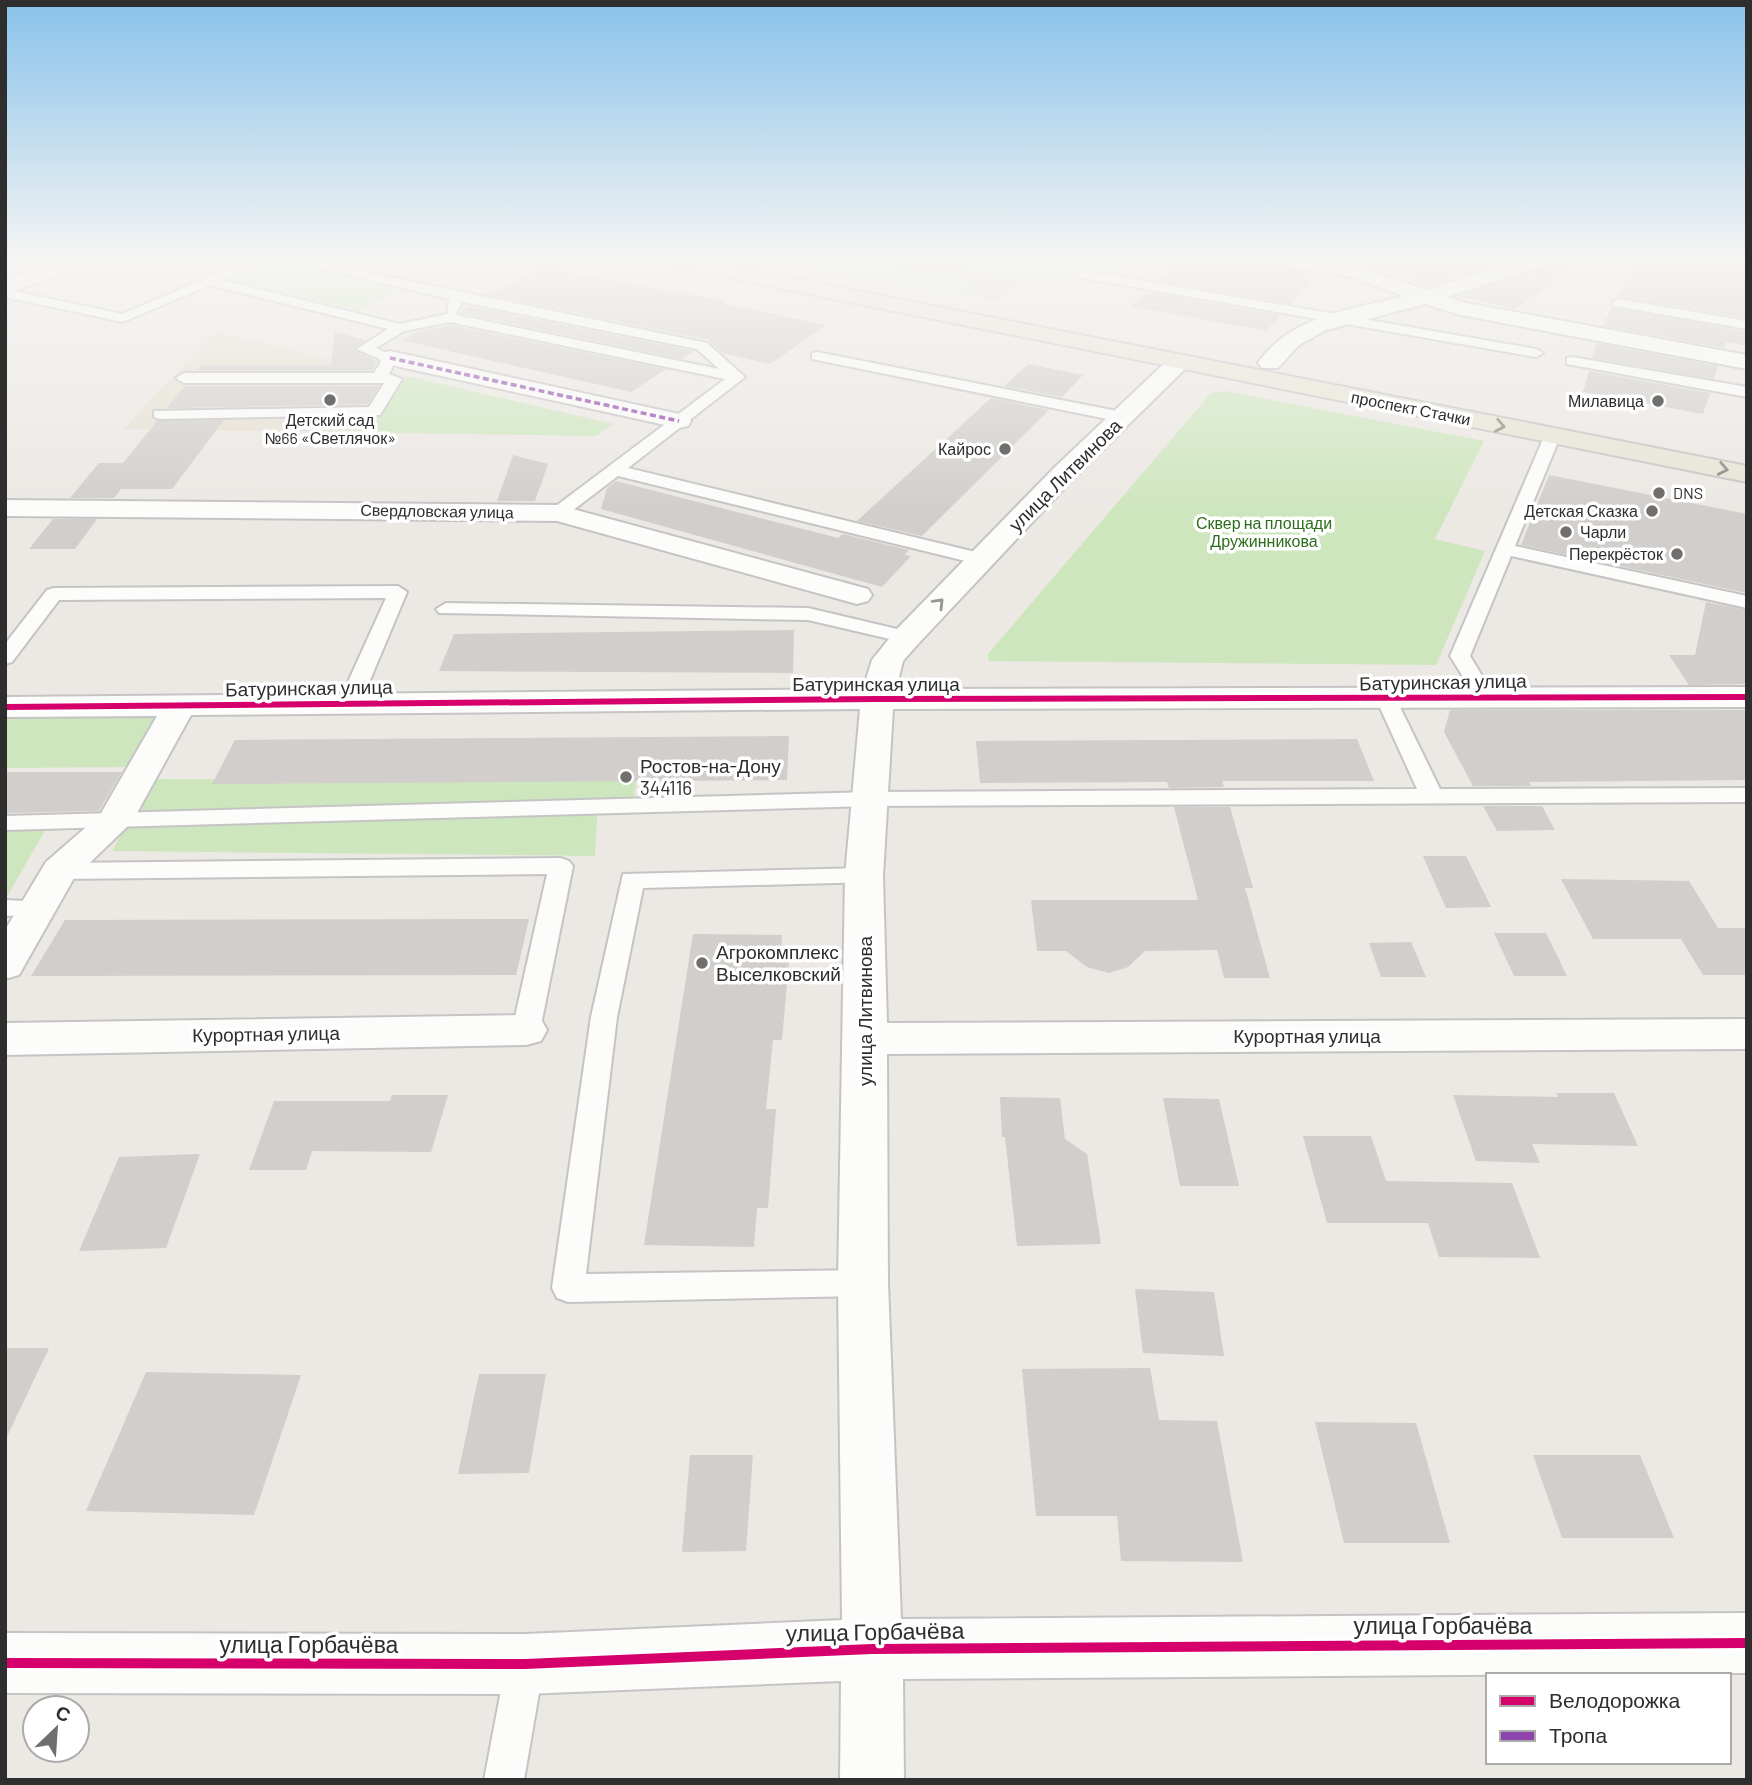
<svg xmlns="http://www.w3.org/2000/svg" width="1752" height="1785" viewBox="0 0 1752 1785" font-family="Barlow,sans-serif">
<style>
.education{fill:#e6e0d3}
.green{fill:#cee6be}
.pitch{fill:#d9eabb}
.plaza{fill:#dad6d2}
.building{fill:#d1cecb}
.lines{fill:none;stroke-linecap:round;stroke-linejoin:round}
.lane-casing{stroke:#c5c4c5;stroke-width:4}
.street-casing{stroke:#c5c4c5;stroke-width:4}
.secondary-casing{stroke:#c5c4c5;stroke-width:4}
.primary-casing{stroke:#c6c5c4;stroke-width:4}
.lane{fill:#fcfcfb;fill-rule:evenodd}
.street{fill:#fcfcfb;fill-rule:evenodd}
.secondary{fill:#fcfcfb;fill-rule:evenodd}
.primary{fill:#e8e4d6;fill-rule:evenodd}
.quiet{stroke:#8e44ad;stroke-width:3.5;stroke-dasharray:6 3.5;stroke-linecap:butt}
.cycleway-far1-casing{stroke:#fff;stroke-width:10}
.cycleway-casing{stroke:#fff;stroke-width:15}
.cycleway-far1{stroke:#d6006c;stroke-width:6}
.cycleway{stroke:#d6006c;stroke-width:10}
.oneway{stroke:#8b8982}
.oneway2{stroke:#959594}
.poi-dot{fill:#706f6e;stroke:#fff;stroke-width:2.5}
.labels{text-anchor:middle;stroke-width:7;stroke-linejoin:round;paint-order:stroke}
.far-poi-label{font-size:16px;fill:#2e2e2e;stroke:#fff;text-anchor:end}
.far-street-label{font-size:16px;fill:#2e2e2e;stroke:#fff}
.far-park-label{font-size:16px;fill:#2c6e1b;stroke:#fff}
.street-label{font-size:19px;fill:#2e2e2e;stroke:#fff}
.poi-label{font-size:19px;fill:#2e2e2e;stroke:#fff;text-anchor:start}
.near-street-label{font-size:23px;fill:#2e2e2e;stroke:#fff}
</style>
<rect width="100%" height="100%" fill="#ece8e4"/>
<path class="education" d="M215,332L613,424L596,436L123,429Z"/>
<g class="green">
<path d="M783,259H847L976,283L963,294Z"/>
<path d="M276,264L397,291L357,311L236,280Z"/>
<path d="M407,376L613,424L596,436L362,432Z"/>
<path d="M1225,391L1484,441L1435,539L1485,551L1436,665L989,661L988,654L1211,393Z"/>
<path d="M168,709L133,767L5,768V711Z"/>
<path d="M152,779L599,781H636L634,805L598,806L595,856L112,851Z"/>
<path d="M47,827L5,900V828Z"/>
</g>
<path class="pitch" d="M914,259H1138L1099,272L1030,273L1025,278Z"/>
<path class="plaza" d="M848,259H914L1025,278L996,300L963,294L975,283Z"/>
<g class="building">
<path d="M1182,259H1255L1269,266L1319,274L1291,304L1158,281Z"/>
<path d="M1367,259H1516L1430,286L1366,263Z"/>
<path d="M1557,259H1583L1515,309L1457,296L1552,265Z"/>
<path d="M1635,259H1747V318L1617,297Z"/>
<path d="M544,267L725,301L721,303L827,325L770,364L722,353L708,340L489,295Z"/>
<path d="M1146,292L1281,315L1266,331L1130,306Z"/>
<path d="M468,306L694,351L682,359L460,313Z"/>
<path d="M1612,307L1747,332V346L1726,342L1724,348L1603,326Z"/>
<path d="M450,325L666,369L631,392L401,340L420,331Z"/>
<path d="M335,332L366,340L355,350L377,361L373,370H197L201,365H331Z"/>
<path d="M1596,343L1718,366L1714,379L1592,358Z"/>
<path d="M1028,364L1083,375L1062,397L1004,386Z"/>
<path d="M1589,371L1710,393L1703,414L1583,392Z"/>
<path d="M185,386H379L368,404L167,408Z"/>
<path d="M991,398L1049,410L922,536L857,521Z"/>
<path d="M224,420L172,489H121L114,498H70L99,463H123L157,421Z"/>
<path d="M513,455L548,464L535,501H497Z"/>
<path d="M1549,475L1747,514V593L1521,545Z"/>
<path d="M616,481L838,538L843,534L909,550L904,555L911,556L882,587L601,509L607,488Z"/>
<path d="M53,519H97L75,549H29Z"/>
<path d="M1706,602L1747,610V684L1689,685L1669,655H1695Z"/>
<path d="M794,630L793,673L439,671L454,634Z"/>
<path d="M1450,710H1747V780L1529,782L1531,786H1473L1444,732Z"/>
<path d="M789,736L787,780L212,784L235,740Z"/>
<path d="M1357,739L1374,781H1222L1224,787L1169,788L1167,782L980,783L976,741Z"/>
<path d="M5,772H122L99,811L5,813Z"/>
<path d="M1483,806H1542L1555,830L1497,831Z"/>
<path d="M1174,807H1230L1253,888H1245L1270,978H1224L1217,950L1145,951L1128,967L1109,973L1087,967L1066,951H1037L1031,900H1198Z"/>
<path d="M1423,856H1466L1491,907L1446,908Z"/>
<path d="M1561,879L1689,881L1718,928H1747V975H1703L1681,939H1593Z"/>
<path d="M529,919L516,975L31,976L65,920Z"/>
<path d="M1494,933H1546L1567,976H1514Z"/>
<path d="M693,934L782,935L780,962H789L782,1040H773L766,1109H776L768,1208H757L754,1247L644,1245Z"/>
<path d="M1411,942L1426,977H1381L1369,943Z"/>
<path d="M1556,1093H1614L1638,1146L1532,1144L1540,1163L1476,1161L1453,1095L1558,1097Z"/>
<path d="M392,1095H448L431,1152L312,1151L306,1170H249L274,1101H390Z"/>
<path d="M1000,1097L1060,1098L1065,1139L1087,1154L1101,1244L1017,1246L1005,1137H1002Z"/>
<path d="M1163,1098L1219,1099L1239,1186H1180Z"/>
<path d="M1303,1136H1371L1386,1181L1512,1183L1540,1258L1439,1257L1428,1223H1327Z"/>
<path d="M200,1154L166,1248L79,1251L119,1157Z"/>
<path d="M1135,1289L1214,1292L1224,1356L1143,1353Z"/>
<path d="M5,1348H49L5,1441Z"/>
<path d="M1150,1368L1159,1420L1217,1421L1243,1562L1121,1561L1117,1516H1036L1022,1369Z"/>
<path d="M146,1372L301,1375L254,1515L86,1511Z"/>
<path d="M479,1374H546L529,1473L458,1474Z"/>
<path d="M1315,1422L1416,1423L1450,1543H1344Z"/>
<path d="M690,1455H753L746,1551L682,1552Z"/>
<path d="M1533,1455H1640L1674,1538H1562Z"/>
</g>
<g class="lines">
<defs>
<g id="lane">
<path d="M251,259H268L222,280L400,324L447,314L449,299L280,259H303L707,343L745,377L628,468L988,555L991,559L982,565L618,476L564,517H552L549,513L552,509L725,379L450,322L404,331L376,348L397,358L389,374L402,379L380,415L160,419L154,417V411L369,407L384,383H184L176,378L184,373H374L382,360L357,349L388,329L210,285L123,322L5,297V289L122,314ZM462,302L697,349L719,369L456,315Z"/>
<path d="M1263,259H1291L1364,271L1371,275L1364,279L1269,263Z"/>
<path d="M1081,270L1536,349L1543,353L1536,357L1076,277V271Z"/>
<path d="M1619,299L1747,321V329L1614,306L1612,303Z"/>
<path d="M817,352L1122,412L1130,417L1122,422L812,359V353Z"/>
<path d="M1572,357L1747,387V397L1567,364V358Z"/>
<path d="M1552,432L1560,437L1515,546L1747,596V608L1511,556L1470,656L1495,697L1492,701H1478L1450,656L1544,437Z"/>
<path d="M398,586L407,592L360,704L349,710L338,704L386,598L59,600L12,662L5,664V644L47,590L54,588Z"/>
<path d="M446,603L808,608L914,633L917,637L907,643L808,620L439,613L436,609Z"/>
<path d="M1386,693L1396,699L1440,789L1747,788V802L871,806L5,830V816L871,792L1417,789L1376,699Z"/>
<path d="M561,858L569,861L573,866L540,1030L536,1037L526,1040L516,1037L512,1030L547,874L59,879L50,877L47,871L50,865L59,863Z"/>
<path d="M864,868L873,870L876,876L873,882L643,888L617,1017L586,1274L863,1270L874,1274L879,1283L874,1292L863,1296L568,1302L557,1298L552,1288L591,1017L623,874Z"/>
<path d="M5,900L45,902L48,908L45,914L5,916Z"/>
<path d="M525,1645L539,1650L544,1664L524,1780H484L506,1664L511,1650Z"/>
</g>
<g id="street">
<path d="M33,259H67L77,265L67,271L36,263Z"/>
<path d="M1327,259H1351L1371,271L1426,290L1524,259H1554L1551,263L1447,297L1466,303L1747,355V369L1461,315L1425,304L1326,330L1299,345L1278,368H1262L1258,363C1291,315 1351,310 1404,296L1357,279Z"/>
<path d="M390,351L679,414L688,416L691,421L688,426L679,428L382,363L378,358L382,353Z"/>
<path d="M1179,355L1187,357L1191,362L1187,367L1071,481L918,644L903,661L896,689L1747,687V707L893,709L883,876L887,1023L1747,1019V1049L887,1054L888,1283L901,1619L1747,1613V1673L903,1679L904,1780H840L841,1681L525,1694L5,1693V1633L525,1634L842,1620L838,1283L845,876L860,709L191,715L132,822L74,878L19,975L5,979V930L46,862L100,815L157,716L5,717V697L863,689L872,660L896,630L1053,469L1171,357Z"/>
<path d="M5,500L558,505L868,589L872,595L868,601L857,604L557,521L5,516Z"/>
<path d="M526,1015L541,1019L547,1030L541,1041L526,1045L5,1055V1023Z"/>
</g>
<path id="secondary" d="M66,259H94L91,263L5,294V281Z"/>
<path id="primary" d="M654,259H694L1747,466V482L664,265Z"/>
</defs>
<use href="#lane" class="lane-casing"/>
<use href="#street" class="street-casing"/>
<use href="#secondary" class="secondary-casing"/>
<use href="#primary" class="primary-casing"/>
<use href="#lane" class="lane"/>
<use href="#street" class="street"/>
<use href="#secondary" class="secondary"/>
<use href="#primary" class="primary"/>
<path class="quiet" d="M390,358L679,421"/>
<defs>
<path id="cycleway-far1" d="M5,707L877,699L1747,697"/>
<path id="cycleway" d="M5,1663L525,1664L872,1649L1747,1643"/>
</defs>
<use href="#cycleway-far1" class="cycleway-far1-casing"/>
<use href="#cycleway" class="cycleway-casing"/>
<use href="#cycleway-far1" class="cycleway-far1"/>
<use href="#cycleway" class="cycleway"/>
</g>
<defs><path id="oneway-chevron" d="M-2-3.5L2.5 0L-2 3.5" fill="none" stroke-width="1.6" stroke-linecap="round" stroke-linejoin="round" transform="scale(1.75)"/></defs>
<g class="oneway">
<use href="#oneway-chevron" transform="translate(1500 426) rotate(11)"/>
<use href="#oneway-chevron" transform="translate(1723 469) rotate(11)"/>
</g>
<use class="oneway2" href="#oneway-chevron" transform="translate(939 603) rotate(-46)"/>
<linearGradient id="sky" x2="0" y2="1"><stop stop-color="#88c2ea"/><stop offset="0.51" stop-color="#f6f5f3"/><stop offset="1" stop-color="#f6f5f3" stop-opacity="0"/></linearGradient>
<rect width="1752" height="509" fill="url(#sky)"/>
<g class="poi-dot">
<circle cx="330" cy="400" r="7"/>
<circle cx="1658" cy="401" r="7"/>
<circle cx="1005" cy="449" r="7"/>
<circle cx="1659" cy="493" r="7"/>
<circle cx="1652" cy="511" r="7"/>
<circle cx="1566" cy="532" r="7"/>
<circle cx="1677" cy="554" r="7"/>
<circle cx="626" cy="777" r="7"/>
<circle cx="702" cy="963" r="7"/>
</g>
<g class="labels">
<g class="far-poi-label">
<text x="1644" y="407">Милавица</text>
<text x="330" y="426" text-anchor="middle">Детский сад<tspan x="330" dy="18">№66 «Светлячок»</tspan></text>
<text x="991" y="455">Кайрос</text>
<text x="1673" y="499" text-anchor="start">DNS</text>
<text x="1638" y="517">Детская Сказка</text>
<text x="1580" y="538" text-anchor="start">Чарли</text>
<text x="1663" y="560">Перекрёсток</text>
</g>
<g class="far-street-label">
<text transform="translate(1411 408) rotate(11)" y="6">проспект Стачки</text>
<text transform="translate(437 511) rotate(1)" y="6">Свердловская улица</text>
</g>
<g class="far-park-label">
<text x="1264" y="529">Сквер на площади<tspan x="1264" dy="18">Дружинникова</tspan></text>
</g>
<g class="street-label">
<text transform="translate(1065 475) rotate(-45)" y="7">улица Литвинова</text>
<text transform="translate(1443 682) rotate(-1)" y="7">Батуринская улица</text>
<text x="876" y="691">Батуринская улица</text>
<text transform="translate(309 688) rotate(-1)" y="7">Батуринская улица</text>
<text transform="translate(865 1011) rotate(-90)" y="7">улица Литвинова</text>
<text transform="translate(266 1034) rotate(-1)" y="7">Курортная улица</text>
<text x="1307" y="1043">Курортная улица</text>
</g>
<g class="poi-label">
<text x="640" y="773">Ростов-на-Дону<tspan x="640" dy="22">344116</tspan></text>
<text x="716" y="959">Агрокомплекс<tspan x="716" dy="22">Выселковский</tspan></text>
</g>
<g class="near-street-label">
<text x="1443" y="1634">улица Горбачёва</text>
<text transform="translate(875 1632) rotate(-1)" y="8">улица Горбачёва</text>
<text x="309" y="1653">улица Горбачёва</text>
</g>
</g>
<rect width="1752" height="1785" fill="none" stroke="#2e2e2e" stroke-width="14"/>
<rect x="1486" y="1673" width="245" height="91" fill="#ffffff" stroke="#ababab" stroke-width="2"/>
<rect x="1500" y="1696" width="35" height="10" fill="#d6006c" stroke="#ababab" stroke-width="2"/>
<text x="1549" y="1708" font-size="21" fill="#2e2e2e">Велодорожка</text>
<rect x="1500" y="1731" width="35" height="10" fill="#8e44ad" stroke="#ababab" stroke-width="2"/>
<text x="1549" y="1743" font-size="21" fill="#2e2e2e">Тропа</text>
<g transform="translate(56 1729) rotate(25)"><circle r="33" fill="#ffffff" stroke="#ababab" stroke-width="2"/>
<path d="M0-5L12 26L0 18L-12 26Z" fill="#706f6e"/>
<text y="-10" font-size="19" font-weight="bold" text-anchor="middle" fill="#2e2e2e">С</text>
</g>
</svg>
